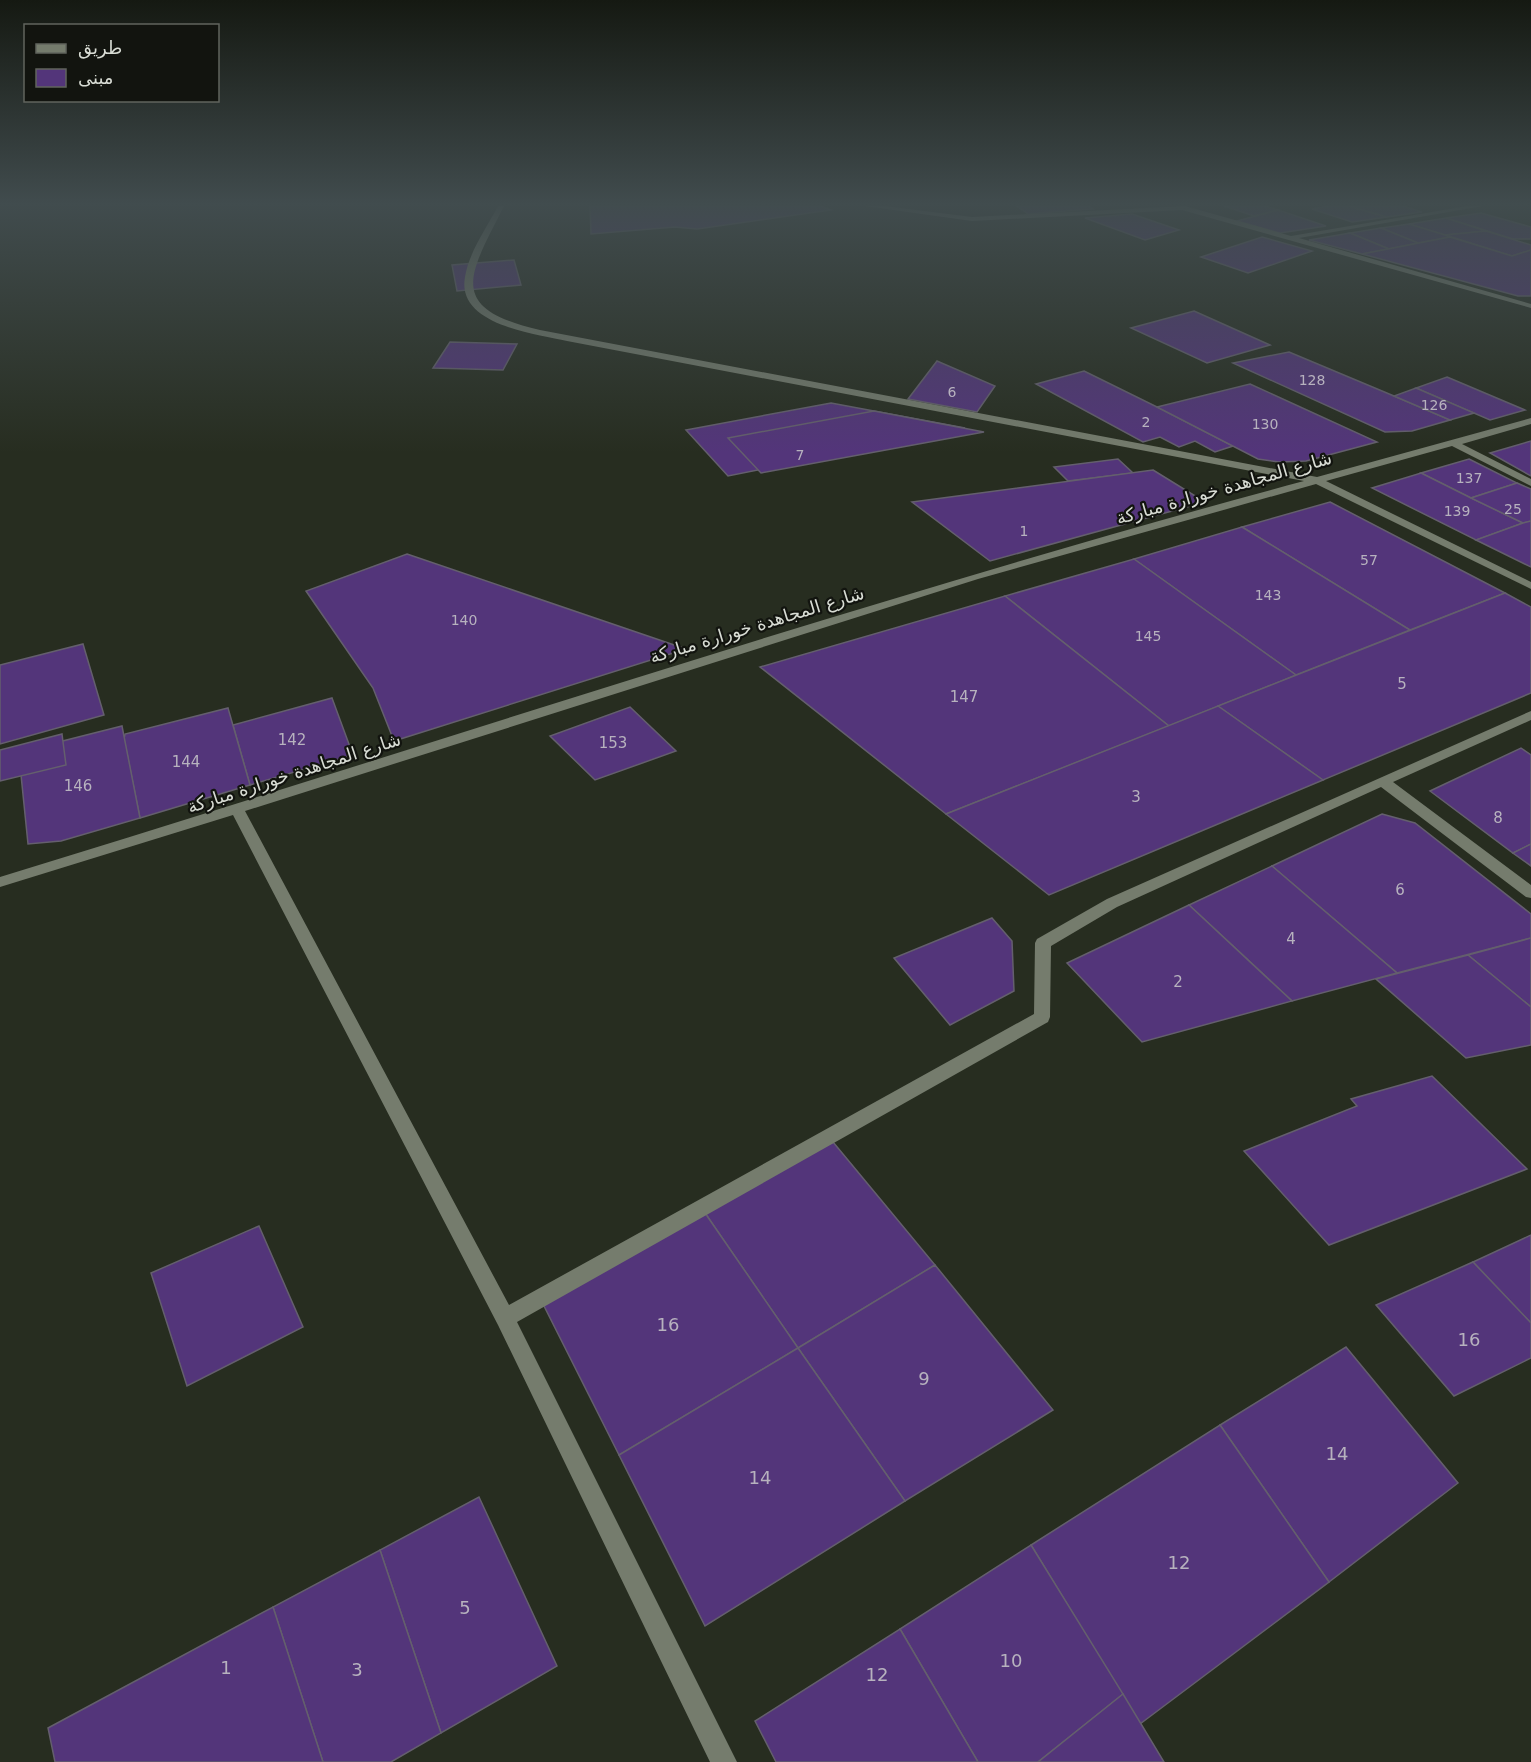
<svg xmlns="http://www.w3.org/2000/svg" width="1531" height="1762" viewBox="0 0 1531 1762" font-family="'DejaVu Sans','Noto Naskh Arabic',sans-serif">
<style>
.building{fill:#53357a;stroke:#645f6d;stroke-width:1.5}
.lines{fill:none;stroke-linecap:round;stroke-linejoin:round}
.minor{fill:#757c6d;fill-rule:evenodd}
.labels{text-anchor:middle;stroke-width:4.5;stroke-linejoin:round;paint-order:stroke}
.far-number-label{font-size:14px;fill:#b7b2be}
.number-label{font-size:15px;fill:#b7b2be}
.street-label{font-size:18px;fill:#d8dcd4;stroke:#12140f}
.near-number-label{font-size:18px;fill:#b7b2be}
</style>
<rect width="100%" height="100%" fill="#272d20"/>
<g class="building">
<path d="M590,206H821L831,210L697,229L675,227L591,234Z"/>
<path d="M1017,206H1090L1093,209L1028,214Z"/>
<path d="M1224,206H1265L1278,210L1254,216Z"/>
<path d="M1329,206H1349L1387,217L1352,222L1312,209Z"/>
<path d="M1349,206H1403L1422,212L1387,217Z"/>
<path d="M1278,210L1326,226L1280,233L1237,221Z"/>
<path d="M1481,213L1531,227V239H1513L1446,218Z"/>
<path d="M1132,214L1179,230L1145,240L1085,218Z"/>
<path d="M1446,218L1486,231L1445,235L1409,224Z"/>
<path d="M1409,224L1445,235L1450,237L1418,243L1381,228Z"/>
<path d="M1381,228L1418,243L1389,249L1350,233Z"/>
<path d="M1486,231L1531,245V250L1512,256L1445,235Z"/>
<path d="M1350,233L1389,249L1362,254L1309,240Z"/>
<path d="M1262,237L1312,251L1248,273L1201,257Z"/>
<path d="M1450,237L1512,256L1531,250V296H1518L1362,254Z"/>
<path d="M514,260L521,285L457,291L452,265Z"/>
<path d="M1194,311L1270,345L1207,363L1131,328Z"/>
<path d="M450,342L517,344L503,370L433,368Z"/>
<path d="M1289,352L1394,396L1450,420L1412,431L1385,432L1233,363Z"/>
<path d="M937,361L995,386L977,412L908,399Z"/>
<path d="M1084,371L1157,407L1233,446L1215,452L1195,441L1179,447L1160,437L1143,442L1036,384Z"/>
<path d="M1447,377L1525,410L1490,420L1416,388Z"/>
<path d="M1250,384L1377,442L1306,461L1279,462L1258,459L1157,407Z"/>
<path d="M1416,388L1474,413L1450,420L1394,396Z"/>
<path d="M831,403L965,428L728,476L686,430Z"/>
<path d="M874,411L984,432L761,473L728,438Z"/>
<path d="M1531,441V476L1490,453Z"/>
<path d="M1118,459L1133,473L1068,481L1054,467Z"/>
<path d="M1469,459L1517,483L1471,498L1421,473Z"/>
<path d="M1153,470L1205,502L990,561L912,502Z"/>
<path d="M1421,473L1471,498L1523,523L1476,540L1372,488Z"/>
<path d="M1517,483L1531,489V521L1523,523L1471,498Z"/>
<path d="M1330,502L1505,593L1410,630L1242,527Z"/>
<path d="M1531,521V567L1476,540L1523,523Z"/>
<path d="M1242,527L1410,630L1296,675L1134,559Z"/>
<path d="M407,554L686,649L394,741L373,688L306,591Z"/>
<path d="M1134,559L1296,675L1169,726L1005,596Z"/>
<path d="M1505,593L1531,607V693L1323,780L1218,706Z"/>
<path d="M1005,596L1169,726L946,814L760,667Z"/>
<path d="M83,644L104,715L0,744V665Z"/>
<path d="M332,698L353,755L250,785L233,725Z"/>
<path d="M1218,706L1323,780L1049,895L946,814Z"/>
<path d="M630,707L676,751L595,780L550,736Z"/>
<path d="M228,708L250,785L140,818L124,739L125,734Z"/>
<path d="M122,726L140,818L61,841L28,844L19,755L27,750Z"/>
<path d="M62,734L66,765L0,781V750Z"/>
<path d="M1521,748L1531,755V844L1513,853L1430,791Z"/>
<path d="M1382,814L1415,823L1531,914V938L1397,973L1272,866Z"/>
<path d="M1531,844V866L1513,853Z"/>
<path d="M1272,866L1397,973L1292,1001L1189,905Z"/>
<path d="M1189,905L1292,1001L1142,1042L1067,963Z"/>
<path d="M992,918L1012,941L1014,991L950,1025L894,958Z"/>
<path d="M1531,938V1007L1468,955Z"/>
<path d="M1468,955L1531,1007V1045L1466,1058L1376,979Z"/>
<path d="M1432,1076L1527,1169L1329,1245L1244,1151L1357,1106L1351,1099Z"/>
<path d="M833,1142L935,1265L798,1348L705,1213Z"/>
<path d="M705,1213L798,1348L619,1455L542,1302Z"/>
<path d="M259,1226L303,1327L187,1386L151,1273Z"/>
<path d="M1531,1235V1323L1473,1262Z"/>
<path d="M1473,1262L1531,1323V1358L1454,1396L1376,1305Z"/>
<path d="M935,1265L1053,1410L905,1501L798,1348Z"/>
<path d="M1346,1347L1458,1483L1329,1582L1220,1425Z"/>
<path d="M798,1348L905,1501L705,1626L619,1455Z"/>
<path d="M1220,1425L1329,1582L1140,1724L1031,1545Z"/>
<path d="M479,1497L557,1666L441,1733L380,1550Z"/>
<path d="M1031,1545L1123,1694L1038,1762H978L900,1629Z"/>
<path d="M380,1550L441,1733L391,1762H323L273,1607Z"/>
<path d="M273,1607L323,1762H55L48,1728Z"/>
<path d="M900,1629L978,1762H776L755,1721Z"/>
<path d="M1123,1694L1164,1762H1038Z"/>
</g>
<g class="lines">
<g class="minor">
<path d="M498,206H504C470,274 444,308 540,330L1317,477L1531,418V424L1462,444L1531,479V486L1452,446L1326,481L1531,582V589L1316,484L978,579L245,811L509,1305L1034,1014L1035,943L1037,939L1107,899L1531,711V720L1393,782L1531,885V898L1526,897L1381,787L1117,907L1051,946L1050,1017L1048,1022L517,1322L737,1762H710L498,1325L233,815L0,887V877C435,744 865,599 1304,481L567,341C535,334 456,325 465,277C469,252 486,229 498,206Z"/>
<path d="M865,206H885L972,217L1185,206L1291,236L1467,206H1483L1299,238L1531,304V308L1182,210L972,221Z"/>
</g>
</g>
<linearGradient id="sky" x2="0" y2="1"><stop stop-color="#151912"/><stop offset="0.45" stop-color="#414c4e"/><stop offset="1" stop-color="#414c4e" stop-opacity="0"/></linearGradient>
<rect width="1531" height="453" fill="url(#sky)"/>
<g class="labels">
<g class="far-number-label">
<text x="1312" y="385">128</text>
<text x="952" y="397">6</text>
<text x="1434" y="410">126</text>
<text x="1146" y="427">2</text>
<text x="1265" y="429">130</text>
<text x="800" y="460">7</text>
<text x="1469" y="483">137</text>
<text x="1513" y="514">25</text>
<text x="1457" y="516">139</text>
<text x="1024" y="536">1</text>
<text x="1369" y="565">57</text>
<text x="1268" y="600">143</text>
<text x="464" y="625">140</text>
<text x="1148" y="641">145</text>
</g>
<g class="number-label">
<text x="1402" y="689">5</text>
<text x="964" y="702">147</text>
<text x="292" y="745">142</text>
<text x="613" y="748">153</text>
<text x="186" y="767">144</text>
<text x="78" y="791">146</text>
<text x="1136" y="802">3</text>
<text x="1498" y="823">8</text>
<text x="1400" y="895">6</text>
<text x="1291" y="944">4</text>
<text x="1178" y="987">2</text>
</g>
<g class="street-label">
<text transform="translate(1224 488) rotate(-16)" y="6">شارع المجاهدة خورارة مباركة</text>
<text transform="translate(757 625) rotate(-17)" y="6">شارع المجاهدة خورارة مباركة</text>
<text transform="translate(294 773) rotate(-18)" y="6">شارع المجاهدة خورارة مباركة</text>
</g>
<g class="near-number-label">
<text x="668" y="1331">16</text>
<text x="1469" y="1346">16</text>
<text x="924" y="1385">9</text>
<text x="1337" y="1460">14</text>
<text x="760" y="1484">14</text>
<text x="1179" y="1569">12</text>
<text x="465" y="1614">5</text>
<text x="1011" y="1667">10</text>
<text x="226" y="1674">1</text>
<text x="357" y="1676">3</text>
<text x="877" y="1681">12</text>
</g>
</g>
<rect x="24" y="24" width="195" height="78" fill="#12140f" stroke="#61645e" stroke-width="1.5"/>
<rect x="36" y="44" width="30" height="9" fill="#757c6d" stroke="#61645e" stroke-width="1.5"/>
<text x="78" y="54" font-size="18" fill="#d8dcd4">طريق</text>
<rect x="36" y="69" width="30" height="18" fill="#53357a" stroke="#61645e" stroke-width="1.5"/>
<text x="78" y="84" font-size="18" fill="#d8dcd4">مبنى</text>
</svg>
